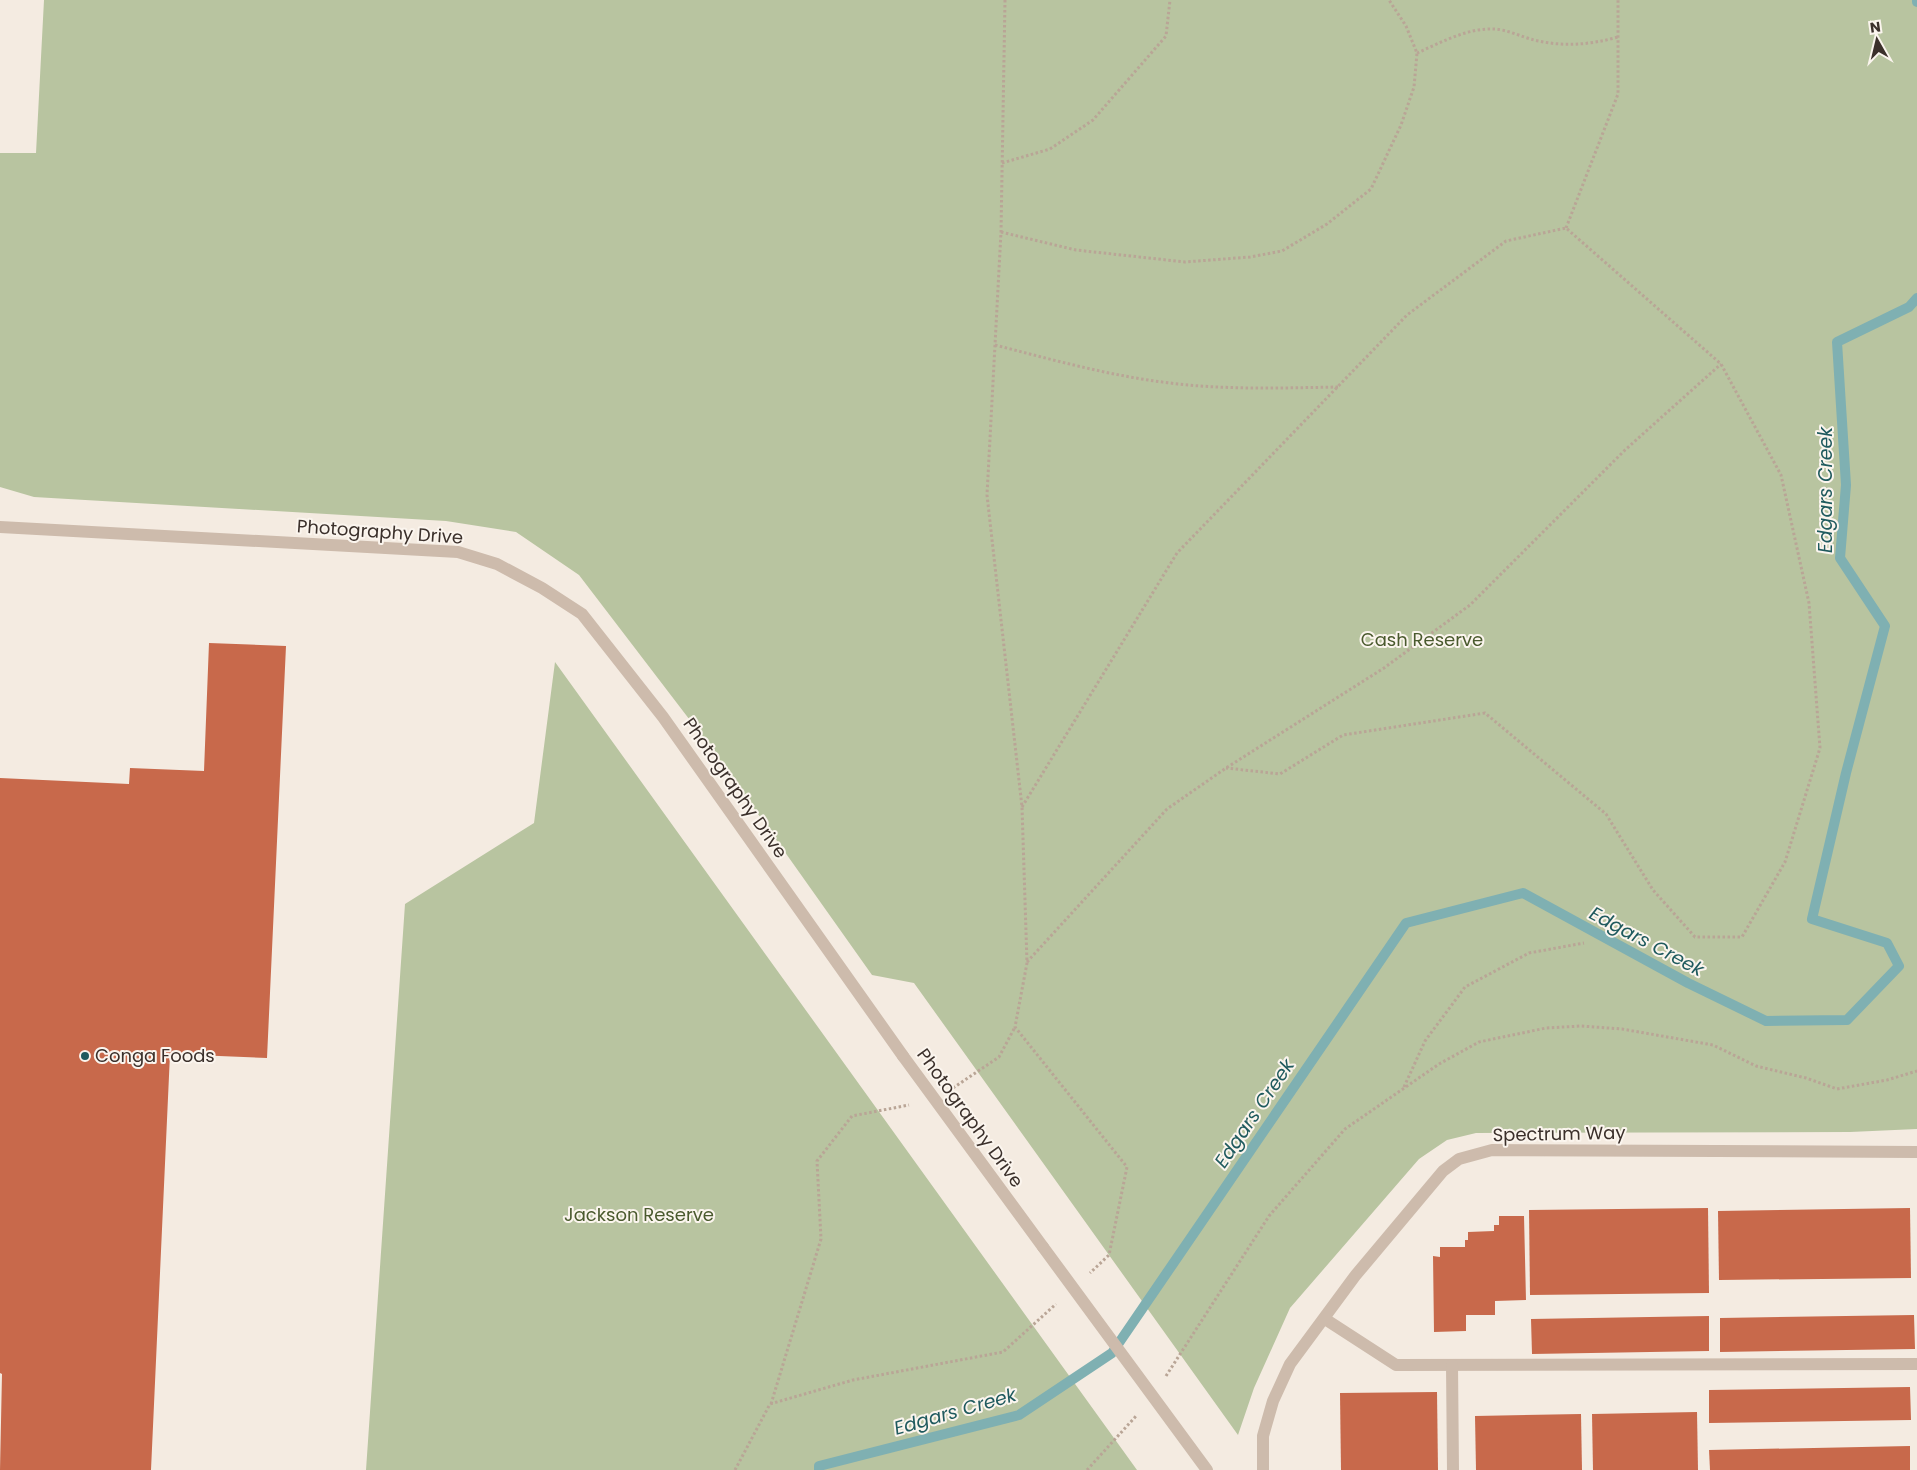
<svg xmlns="http://www.w3.org/2000/svg" width="1917" height="1470" viewBox="0 0 1917 1470" font-family="Poppins,sans-serif">
<style>
.green{fill:#b8c4a0}
.lines{fill:none;stroke-linecap:round;stroke-linejoin:round}
.stream{stroke:#7fb0b2;stroke-width:10}
.building{fill:#c8694b}
.path{stroke:#b9a596;stroke-width:3;stroke-dasharray:2.5 2.5;stroke-linecap:butt}
.service{stroke:#cdbbac;stroke-width:12}
.minor{stroke:#cdbbac;stroke-width:12}
.minor-bridge{stroke:#cdbbac;stroke-width:12}
.poi-dot{fill:#1f5a5e;stroke:#fbf5ee;stroke-width:2}
.labels{text-anchor:middle;stroke-width:4;stroke-linejoin:round;paint-order:stroke}
.street-label{font-size:18px;fill:#3b302b;stroke:#fbf5ee}
.park-label{font-size:18px;fill:#4a5a2e;stroke:#fbf5ee}
.poi-label{font-size:18px;fill:#3b302b;stroke:#fbf5ee;text-anchor:start}
.water-label{font-size:19px;font-style:italic;fill:#1f5a5e;stroke:#fbf5ee}
</style>
<rect width="100%" height="100%" fill="#f4ebe1"/>
<g class="green">
<path d="M44,0H1917V1129L1850,1132L1476,1133L1447,1140L1419,1159L1290,1308L1254,1388L1238,1435L914,983L872,975L712,749L579,575L516,532L446,521L34,497L0,487V153H36Z"/>
<path d="M555,662L1137,1470H366L405,904L534,823Z"/>
</g>
<g class="lines">
<g class="stream">
<path d="M1917,0V2"/>
<path d="M819,1470V1466L1019,1415L1112,1353L1406,923L1523,893L1688,983L1766,1021L1847,1020L1899,966L1887,943L1812,919L1846,773L1885,626L1840,558L1846,485L1837,342L1909,307L1917,298"/>
</g>
</g>
<g class="building">
<path d="M209,643L286,646L267,1058L170,1054L151,1470H0L2,1374L0,1373V778L129,784L130,768L204,771Z"/>
<path d="M1708,1208L1709,1293L1530,1295L1529,1210Z"/>
<path d="M1910,1208L1911,1278L1719,1280L1718,1211Z"/>
<path d="M1499,1216H1524L1526,1300L1495,1301V1315H1466V1331L1434,1332L1433,1256L1440,1257V1247H1465V1240H1468V1232L1494,1231V1225H1499Z"/>
<path d="M1914,1315L1915,1349L1720,1352V1318Z"/>
<path d="M1709,1316V1351L1532,1354L1531,1319Z"/>
<path d="M1910,1387L1911,1420L1709,1423V1390Z"/>
<path d="M1437,1392L1438,1470H1341L1340,1393Z"/>
<path d="M1697,1412L1698,1470H1593L1592,1414Z"/>
<path d="M1581,1414L1582,1470H1476L1475,1416Z"/>
<path d="M1910,1446V1470H1710L1709,1450Z"/>
</g>
<g class="lines">
<g class="path">
<path d="M1005,0L1001,232L987,495L1022,807L1027,963L1015,1027L1127,1167L1109,1255L1090,1273"/>
<path d="M1417,53C1440,43 1467,28 1493,29C1506,29 1522,37 1534,40C1563,47 1589,45 1618,37"/>
<path d="M1002,163L1050,149L1093,120L1166,36L1170,0"/>
<path d="M1566,228L1618,94V0"/>
<path d="M1001,232L1076,250L1185,262L1250,257L1282,251L1327,224L1371,189L1401,125L1414,87L1417,53L1406,26L1389,0"/>
<path d="M995,345C1053,360 1111,376 1170,383C1225,390 1282,388 1338,387"/>
<path d="M1022,807L1177,553L1407,315L1506,241L1566,228L1721,364L1781,475L1809,603L1820,748L1785,862L1742,937H1695L1653,890L1606,814L1485,713L1343,735L1280,774L1226,768"/>
<path d="M1027,962L1167,809L1226,768L1384,668L1470,605L1625,450L1721,364"/>
<path d="M1404,1087L1425,1041L1465,987L1529,953L1584,943"/>
<path d="M953,1088L999,1057L1015,1027"/>
<path d="M1166,1376L1269,1216L1345,1129L1439,1064L1479,1042L1546,1028L1581,1026L1622,1029L1713,1045L1756,1066L1806,1078L1837,1089L1887,1080L1917,1071"/>
<path d="M771,1404L821,1239L817,1161L852,1116L909,1105"/>
<path d="M735,1470L770,1404L853,1380L1003,1352L1056,1304"/>
<path d="M1087,1470L1137,1415"/>
</g>
<g class="service">
<path d="M0,527L458,552L497,564L542,588L582,614L663,717L903,1056"/>
<path d="M1325,1319L1396,1365L1917,1364"/>
<path d="M1452,1365L1453,1470"/>
</g>
<g class="minor">
<path d="M903,1056L1043,1247"/>
<path d="M1263,1470V1436L1273,1401L1290,1364L1355,1276L1443,1171L1459,1159L1492,1150L1917,1152"/>
</g>
<path class="minor-bridge" d="M1043,1247L1207,1470"/>
</g>
<circle class="poi-dot" cx="85" cy="1056" r="5"/>
<g class="labels">
<g class="street-label">
<text transform="translate(380 532) rotate(4)" y="6">Photography Drive</text>
<text transform="translate(735 788) rotate(55)" y="6">Photography Drive</text>
<text transform="translate(970 1118) rotate(54)" y="6">Photography Drive</text>
<text transform="translate(1559 1134) rotate(-1)" y="6">Spectrum Way</text>
</g>
<g class="park-label">
<text x="1422" y="646">Cash Reserve</text>
<text x="639" y="1221">Jackson Reserve</text>
</g>
<g class="poi-label">
<text x="95" y="1062">Conga Foods</text>
</g>
<g class="water-label">
<text transform="translate(1825 490) rotate(-90)" y="7">Edgars Creek</text>
<text transform="translate(1647 941) rotate(28)" y="7">Edgars Creek</text>
<text transform="translate(1254 1113) rotate(-56)" y="7">Edgars Creek</text>
<text transform="translate(955 1411) rotate(-16)" y="7">Edgars Creek</text>
</g>
</g>
<g transform="translate(1877 40) rotate(352)" stroke="#fbf5ee" stroke-width="4" paint-order="stroke">
<path d="M0-4L9 19L0 12L-9 19Z" fill="#3b302b"/>
<text y="-8" font-size="14" font-weight="bold" text-anchor="middle" fill="#3b302b">N</text>
</g>
</svg>
